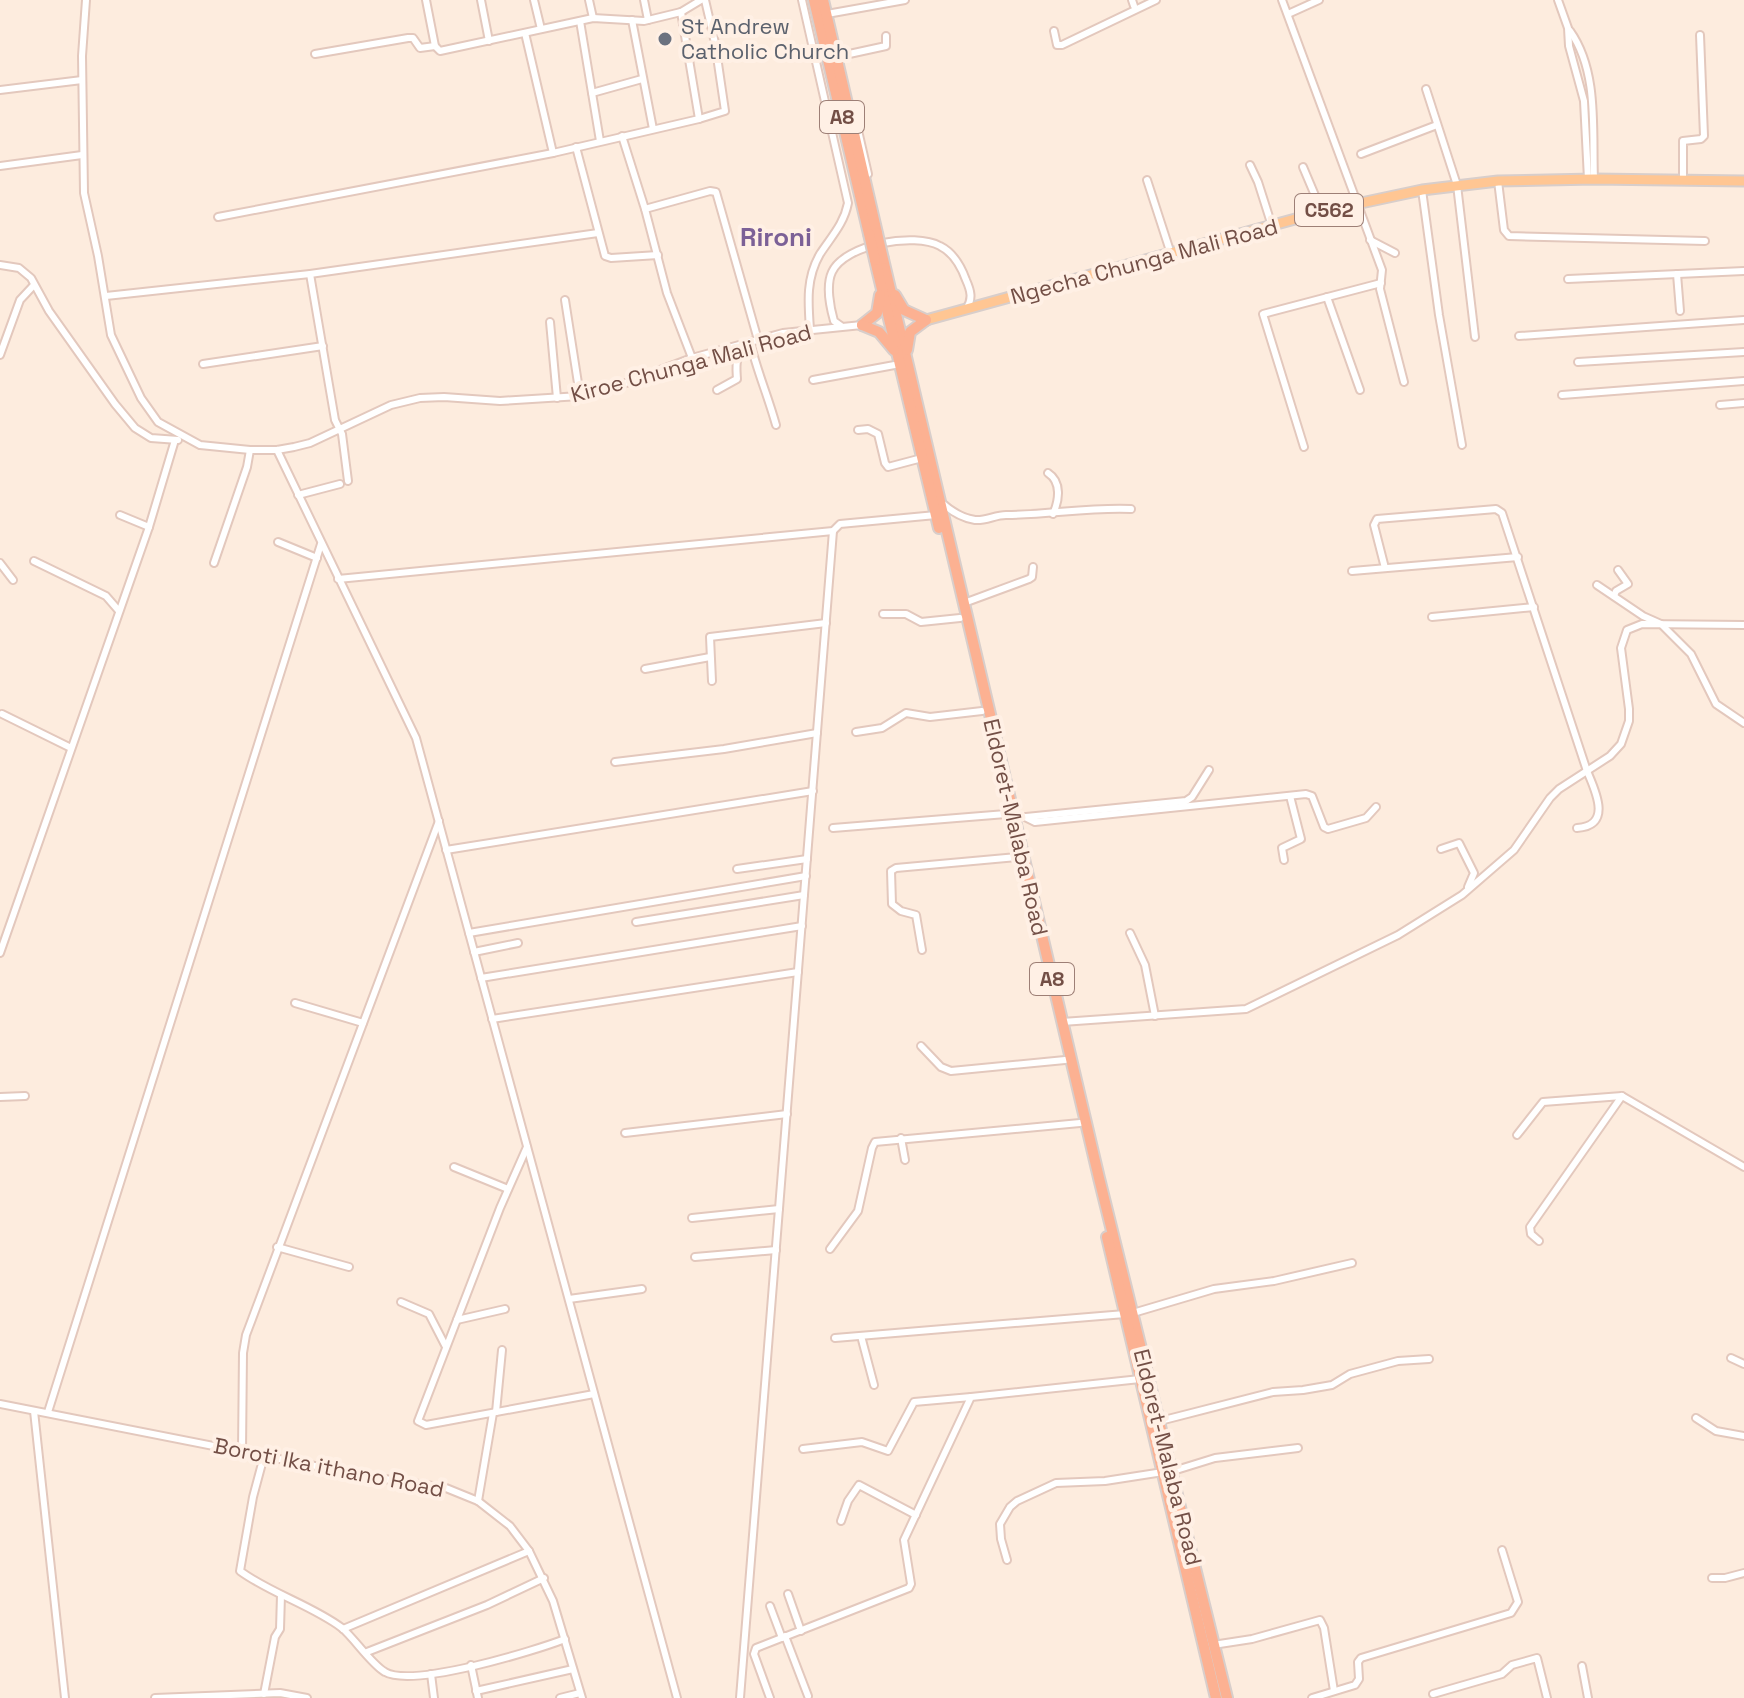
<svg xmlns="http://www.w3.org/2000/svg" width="1744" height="1698" viewBox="0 0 1744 1698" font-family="'Space Grotesk',sans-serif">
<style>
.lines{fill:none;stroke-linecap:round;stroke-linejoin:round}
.minor-casing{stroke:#e3c8bd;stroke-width:10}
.primary-casing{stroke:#d8cecb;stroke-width:13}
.trunk-casing{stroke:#d8cecb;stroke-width:14}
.minor{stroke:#fff;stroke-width:6}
.primary{stroke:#ffc693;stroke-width:9}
.trunk{stroke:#fcb192;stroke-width:10}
.trunk-bridge-casing{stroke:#d8cecb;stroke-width:14;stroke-linecap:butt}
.trunk-bridge{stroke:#fcb192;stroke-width:10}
.worship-dot{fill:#6b7280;stroke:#fff0e5;stroke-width:3}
.labels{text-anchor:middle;stroke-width:8;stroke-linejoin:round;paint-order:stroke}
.shield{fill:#fff0e5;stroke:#9d7f76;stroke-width:2}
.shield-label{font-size:20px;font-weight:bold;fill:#734f46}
.worship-label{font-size:22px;fill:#5b616d;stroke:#fff0e5;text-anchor:start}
.street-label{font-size:22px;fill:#734f46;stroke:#fff0e5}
.quarter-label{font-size:26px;font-weight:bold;fill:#7c6197;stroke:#fff0e5}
</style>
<rect width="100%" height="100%" fill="#fdecde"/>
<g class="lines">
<defs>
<g id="minor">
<path d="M86,0L82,56L84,193L98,256L111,335L141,398L158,422L200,445L250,450H277L294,447L310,443L391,405L420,398L444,397L500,401L580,396L610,389L692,358L783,333L862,325"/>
<path d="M426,0L435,46L440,51L593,18L644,21L681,12L701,0"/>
<path d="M481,0L489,41"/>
<path d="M534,0L541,29"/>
<path d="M589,0L593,18"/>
<path d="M644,0L648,20"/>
<path d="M802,0L848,203C844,224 831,237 820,254C806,278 808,302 810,329"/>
<path d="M1132,0L1134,6"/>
<path d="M1282,0L1382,270L1380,289L1404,382"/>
<path d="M1558,0L1568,28L1569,46L1584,101L1588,179"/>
<path d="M827,14L905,0"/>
<path d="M1288,14L1319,0"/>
<path d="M632,20L653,129"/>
<path d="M580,21L600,141"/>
<path d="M1054,31L1057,45H1062L1156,0"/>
<path d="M1570,31C1599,72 1592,130 1594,179"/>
<path d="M525,33L553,153L699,119L681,12"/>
<path d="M315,54L408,38H413L420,48L435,46"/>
<path d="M840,56L886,46V36"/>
<path d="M1426,89L1457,185L1475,337"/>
<path d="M0,90L82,80"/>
<path d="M592,93L642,79"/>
<path d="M699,119L725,111L715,43L705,0"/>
<path d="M857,126L868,174"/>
<path d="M622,136L645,209L667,293L692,358"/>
<path d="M576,147L605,256L611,258L658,255"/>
<path d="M1361,154L1437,125"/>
<path d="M1250,165L1258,182L1272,226"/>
<path d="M0,166L82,155"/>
<path d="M1303,167L1322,212"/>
<path d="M1147,180L1171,254"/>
<path d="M1683,180V141L1701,139L1704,136L1700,35"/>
<path d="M1498,181L1504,230L1509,236L1705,241"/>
<path d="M1422,190L1439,315L1462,445"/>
<path d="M645,209L710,191L716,192L758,340"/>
<path d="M218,217L553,153"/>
<path d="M1370,240L1395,253"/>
<path d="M0,265L19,268L31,278L49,311L115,404L135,428L151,438L178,440"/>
<path d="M310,274L335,420L342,434L348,481"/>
<path d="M1677,274L1680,311"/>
<path d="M1568,279L1744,271"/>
<path d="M106,296L310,274L598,233"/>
<path d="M1327,297L1360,390"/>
<path d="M565,300L580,396"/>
<path d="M550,322L557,398"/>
<path d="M841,326L834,321C830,307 826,285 832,272C845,244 915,232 940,246C954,253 961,266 966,280C971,291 973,299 966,309"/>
<path d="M1519,336L1744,320"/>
<path d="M750,342C757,371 768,396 776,425"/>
<path d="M0,355L20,300L34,285"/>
<path d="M1578,362L1744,352"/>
<path d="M203,364L323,346"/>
<path d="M813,380L900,364"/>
<path d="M717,390L737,379C736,364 734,354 751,348"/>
<path d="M1562,395L1744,381"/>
<path d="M1720,405L1744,403"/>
<path d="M858,430L868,429L878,434L885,463L888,467L922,458"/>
<path d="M1304,447L1263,314L1381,283"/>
<path d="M277,450L416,738L677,1698"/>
<path d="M1048,473C1062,482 1059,501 1053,514"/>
<path d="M298,495L340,484"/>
<path d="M942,503C952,512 962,518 975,520C986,521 995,515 1006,515C1048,515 1089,507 1131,509"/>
<path d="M120,515L149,527"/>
<path d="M278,542L317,558"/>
<path d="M34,561L106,596L119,611"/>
<path d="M0,563L13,580"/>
<path d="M214,563L247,467L250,450"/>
<path d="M1385,568L1374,525L1377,519L1496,509L1502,513L1587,771C1595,790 1613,826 1577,828"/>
<path d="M1352,571L1518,557"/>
<path d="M338,579L833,531L840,524L936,515"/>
<path d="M1597,585L1643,616L1661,624L1691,654L1716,704L1744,723"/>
<path d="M1614,596L1616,591L1628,584L1618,570"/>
<path d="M964,603L1029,579L1032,577L1033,567"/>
<path d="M883,614H906L921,622L960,618"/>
<path d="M1432,617L1534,607"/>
<path d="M645,669L710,657"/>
<path d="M712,681L710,637L826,623"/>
<path d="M2,714L71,748"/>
<path d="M856,732L882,728L906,713L930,717L982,711"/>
<path d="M615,762L724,749L817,733"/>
<path d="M1025,817L1035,822L1306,794L1312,796L1324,827L1328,829L1366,818L1376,807"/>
<path d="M1026,817L1186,801L1192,797L1209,770"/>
<path d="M833,828L1006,814"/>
<path d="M1441,849L1459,843L1474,873L1468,887"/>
<path d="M446,850L813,791"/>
<path d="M1284,860L1282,848L1301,839L1290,796"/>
<path d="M737,869L807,859"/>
<path d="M636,922L804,895"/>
<path d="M469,933L806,876"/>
<path d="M1130,933L1145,965L1155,1016"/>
<path d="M922,950L916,915L901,911L892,904L891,871L896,868L1017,857"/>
<path d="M474,952L518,943"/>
<path d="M0,953L149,527L175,440"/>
<path d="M481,978L802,926"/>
<path d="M295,1003L363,1023"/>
<path d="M492,1019L798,972"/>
<path d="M1062,1022L1246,1009L1398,935L1462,895L1514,850L1550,798L1559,789L1610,756L1621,744L1629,721V709L1621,648L1627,630L1642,624L1744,625"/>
<path d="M921,1046L941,1067L951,1071L1065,1060"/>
<path d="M0,1097L25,1096"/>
<path d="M625,1133L787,1114"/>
<path d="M1517,1135L1543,1102L1622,1096L1744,1167"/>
<path d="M901,1138L905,1160"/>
<path d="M527,1147L500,1208L418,1421L426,1425L594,1394"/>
<path d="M454,1167L508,1189"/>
<path d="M692,1218L779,1209"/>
<path d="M1539,1241L1531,1234L1530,1227L1622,1096"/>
<path d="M277,1247L349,1267"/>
<path d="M830,1249L858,1211L872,1148L875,1142L1080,1123"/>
<path d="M695,1257L776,1250"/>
<path d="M569,1299L642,1289"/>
<path d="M401,1302L429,1314L446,1347"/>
<path d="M1133,1313L1214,1289L1274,1281L1352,1263"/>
<path d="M457,1320L505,1309"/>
<path d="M861,1336L874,1385"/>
<path d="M835,1338L1125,1314"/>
<path d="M1731,1358L1744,1364"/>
<path d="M0,1404L371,1477L446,1488L478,1501L510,1526L529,1551L553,1601L582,1698"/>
<path d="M34,1411L65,1698"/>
<path d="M48,1412L321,544"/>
<path d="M496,1412L502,1350"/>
<path d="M1696,1418L1716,1431L1744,1436"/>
<path d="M1160,1421L1273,1392L1303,1390L1332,1385L1350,1374L1398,1361L1429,1359"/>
<path d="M803,1449L862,1442L888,1451L914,1402L971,1397"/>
<path d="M242,1450L243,1353L246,1335L439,821"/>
<path d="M264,1456L253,1497L240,1571C270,1593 313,1606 342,1628C354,1638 372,1665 385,1672C413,1688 534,1651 565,1639"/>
<path d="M1173,1471L1215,1458L1298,1448"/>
<path d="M478,1501L493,1413"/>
<path d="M841,1521L848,1501L859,1485L916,1515"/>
<path d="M1007,1560L1001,1539L1000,1524L1010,1507L1017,1501L1056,1483L1105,1481L1163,1472"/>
<path d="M1712,1578H1725L1744,1573"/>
<path d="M788,1594L801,1631"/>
<path d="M770,1606L782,1638"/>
<path d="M343,1629L529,1551"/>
<path d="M785,1636L808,1696"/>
<path d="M1213,1645L1252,1639L1320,1620L1324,1628L1334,1691"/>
<path d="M367,1652L487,1605L544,1578"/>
<path d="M471,1665L478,1698"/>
<path d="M1582,1666L1588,1698"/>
<path d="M431,1674L434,1698"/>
<path d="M476,1691L573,1669"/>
<path d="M264,1694L275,1637L280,1629L281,1595"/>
<path d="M1433,1694L1502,1674L1512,1665L1537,1658L1547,1698"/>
<path d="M155,1698L280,1693L307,1698"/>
<path d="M560,1698L580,1693"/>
<path d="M740,1698L833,531"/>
<path d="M770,1698L754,1654L756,1648L909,1588L911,1584L904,1540L971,1397L1140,1379"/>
<path d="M1312,1698L1355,1685L1359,1679L1358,1662L1361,1658L1511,1613L1518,1602L1502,1550"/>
</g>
<path id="primary" d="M926,320L1328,210L1422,190L1498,181L1594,179L1744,181"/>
<g id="trunk">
<path d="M814,0L869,234"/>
<path d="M823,0L877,233"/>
<path d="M883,259L1099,1178L1227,1698"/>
<path d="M875,260L939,528"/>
<path d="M895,295L904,310L926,320"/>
<path d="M862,325L877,313L880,295"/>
<path d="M862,325L879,332L894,350"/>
<path d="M907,350L910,332L926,320"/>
<path d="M1107,1237L1216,1698"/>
</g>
</defs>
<use href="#minor" class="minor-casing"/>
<use href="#primary" class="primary-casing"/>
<use href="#trunk" class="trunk-casing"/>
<use href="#minor" class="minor"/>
<use href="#primary" class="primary"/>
<use href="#trunk" class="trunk"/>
<defs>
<g id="trunk-bridge">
<path d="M877,233L883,259"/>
<path d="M869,234L875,260"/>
</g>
</defs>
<use href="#trunk-bridge" class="trunk-bridge-casing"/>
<use href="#trunk-bridge" class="trunk-bridge"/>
</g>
<circle class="worship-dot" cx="665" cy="39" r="8"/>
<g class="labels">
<g class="shield">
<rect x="820" y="101" width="44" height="32" rx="6"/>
<rect x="1295" y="194" width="68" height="32" rx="6"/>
<rect x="1030" y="963" width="44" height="32" rx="6"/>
</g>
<g class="shield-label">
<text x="842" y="124">A8</text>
<text x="1329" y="217">C562</text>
<text x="1052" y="986">A8</text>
</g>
<g class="worship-label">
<text x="681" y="34">St Andrew<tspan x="681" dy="25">Catholic Church</tspan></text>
</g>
<g class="street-label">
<text transform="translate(1144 261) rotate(-15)" y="8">Ngecha Chunga Mali Road</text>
<text transform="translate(691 363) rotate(-15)" y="8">Kiroe Chunga Mali Road</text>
<text transform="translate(1016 827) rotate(77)" y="8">Eldoret-Malaba Road</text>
<text transform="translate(1168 1457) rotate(76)" y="8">Eldoret-Malaba Road</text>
<text transform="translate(329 1467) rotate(11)" y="8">Boroti Ika ithano Road</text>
</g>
<g class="quarter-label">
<text x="776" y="246">Rironi</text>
</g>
</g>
</svg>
